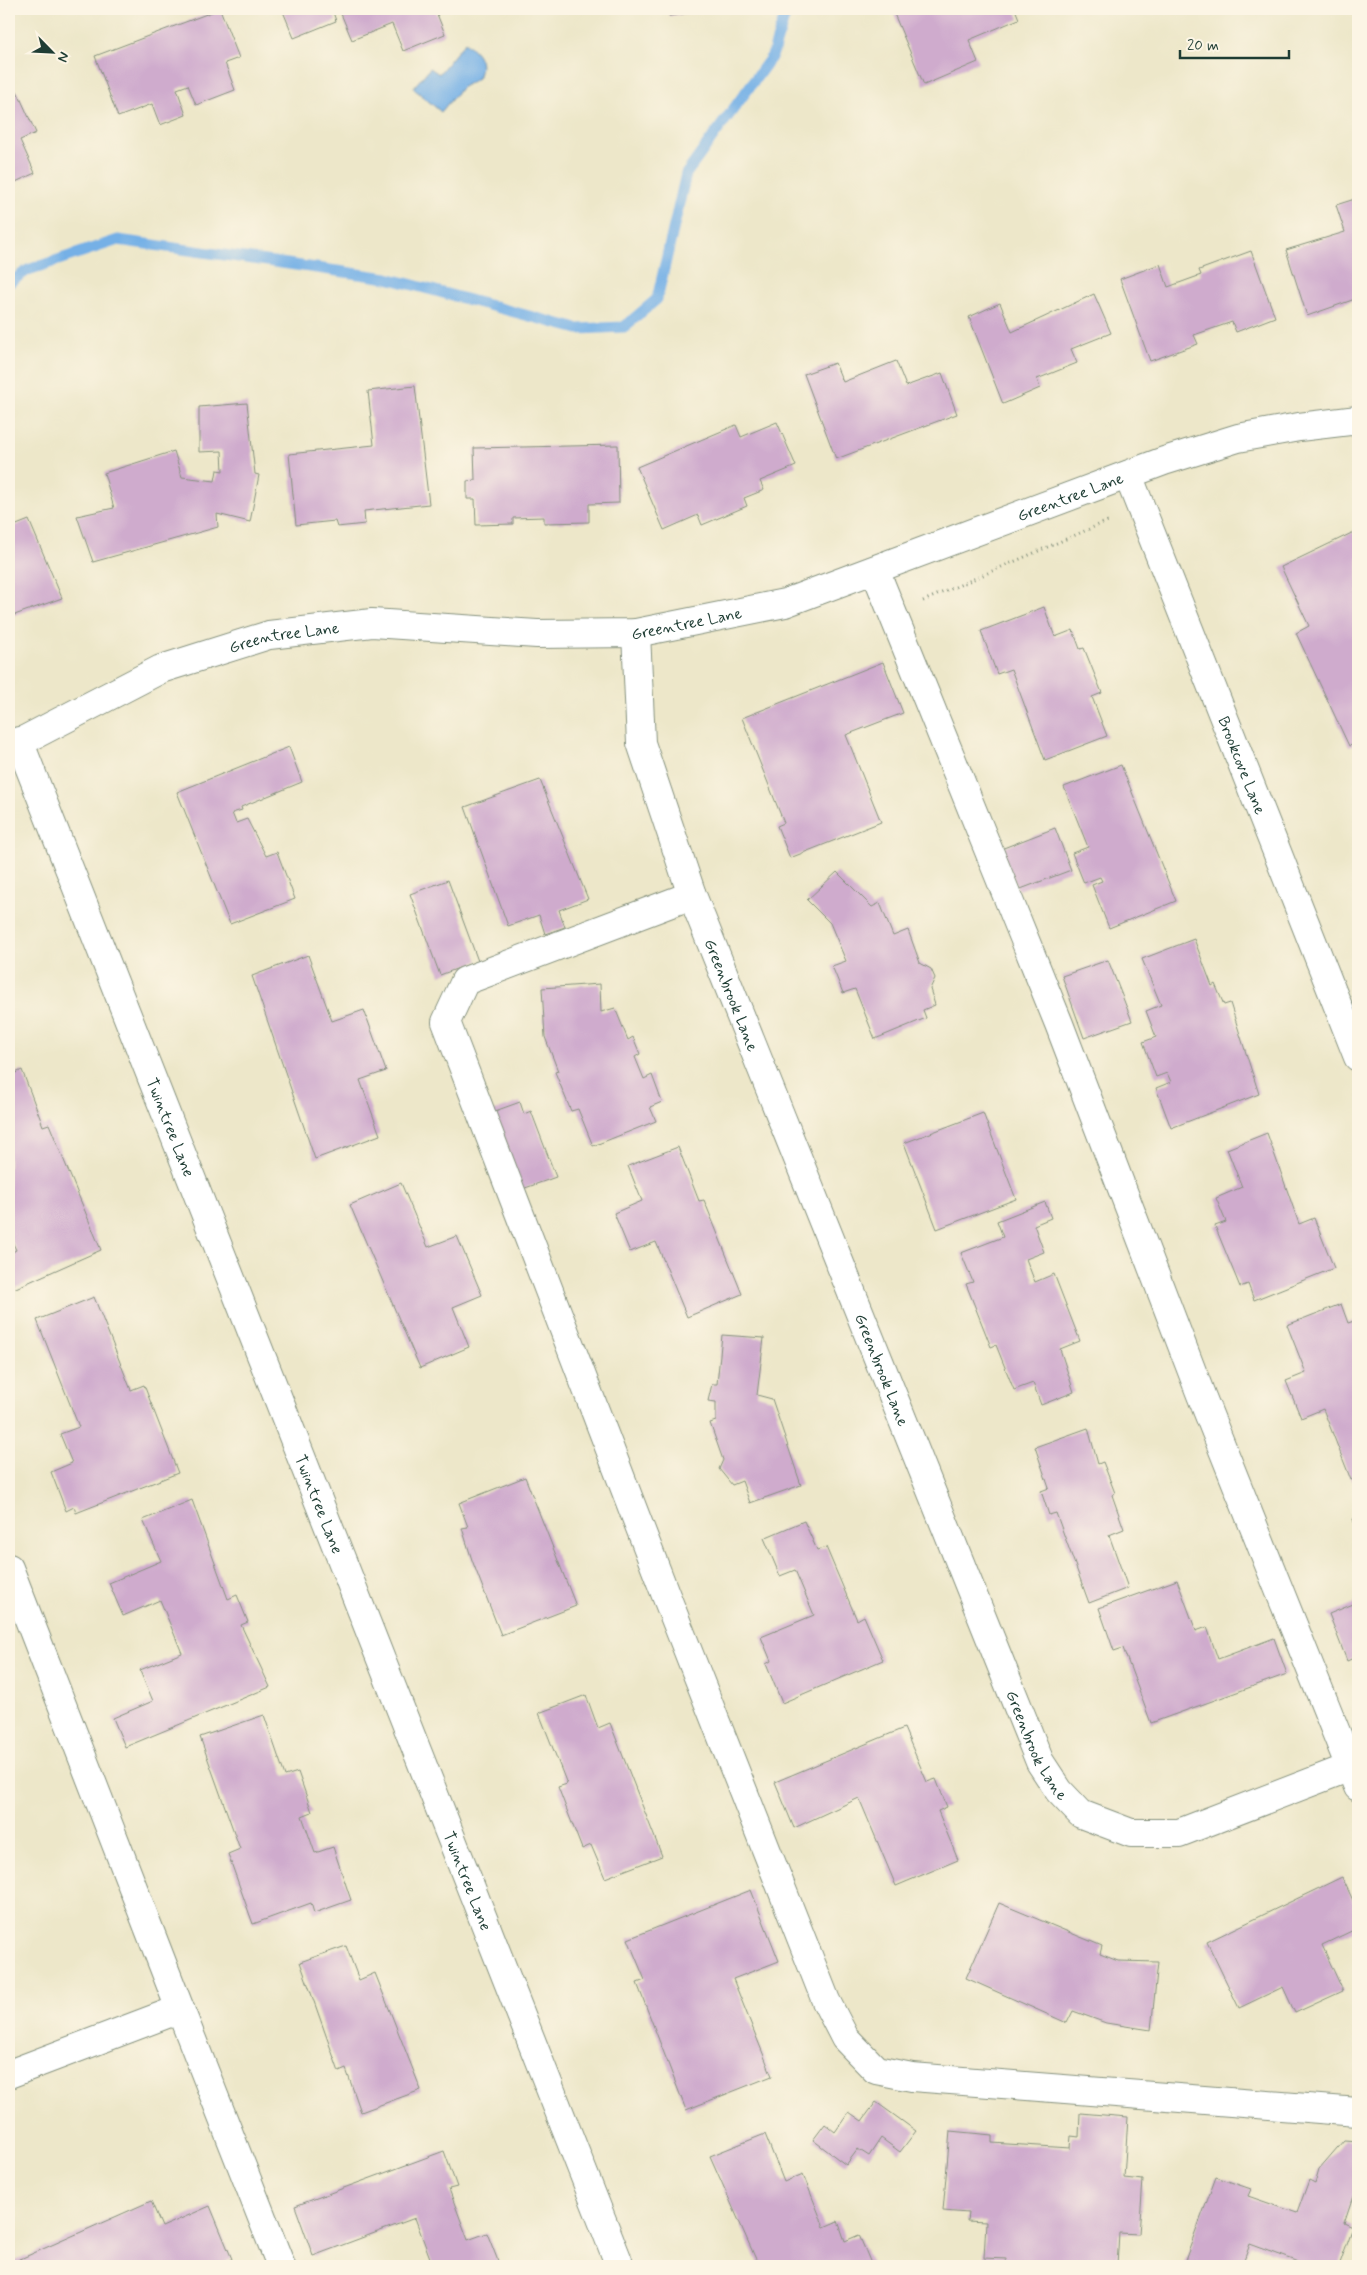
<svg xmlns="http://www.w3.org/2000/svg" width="1367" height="2275" viewBox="0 0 1367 2275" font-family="Mynerve,sans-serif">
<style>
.water{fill:#75b0e6;stroke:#4a768d}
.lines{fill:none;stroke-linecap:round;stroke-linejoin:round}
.stream{stroke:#75b0e6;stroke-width:11}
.building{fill:#cfabcd}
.minor-casing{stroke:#86927e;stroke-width:30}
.path{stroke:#86927e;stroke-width:3;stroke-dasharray:1 4;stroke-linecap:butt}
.minor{stroke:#fff;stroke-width:28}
.labels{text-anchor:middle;stroke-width:4.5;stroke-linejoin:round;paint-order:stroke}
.street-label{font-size:16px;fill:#1f3d34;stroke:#fcf5e5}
</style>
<rect width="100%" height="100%" fill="#fcf5e5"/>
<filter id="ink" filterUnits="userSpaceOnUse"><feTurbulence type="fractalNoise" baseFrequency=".02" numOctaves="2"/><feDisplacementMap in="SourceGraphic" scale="10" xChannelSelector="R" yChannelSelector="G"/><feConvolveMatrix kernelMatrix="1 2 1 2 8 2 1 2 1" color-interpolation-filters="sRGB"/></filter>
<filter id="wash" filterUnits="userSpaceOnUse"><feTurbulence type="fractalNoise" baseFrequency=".0096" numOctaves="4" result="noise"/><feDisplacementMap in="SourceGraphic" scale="20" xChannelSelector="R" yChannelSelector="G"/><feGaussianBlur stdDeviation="1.12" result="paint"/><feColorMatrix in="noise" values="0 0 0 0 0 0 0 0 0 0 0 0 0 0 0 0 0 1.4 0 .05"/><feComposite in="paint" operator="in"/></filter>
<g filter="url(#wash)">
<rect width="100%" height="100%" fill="#ede7c9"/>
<path class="water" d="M465,42C478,53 485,60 478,78L461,88L441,112L413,88L430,68L439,74Z"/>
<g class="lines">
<path class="stream" d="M9,283L28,270L118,240L387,278L578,329L624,327L657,299L686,174L772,56L787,9"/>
</g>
<g id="blocks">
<g class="building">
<path d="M220,9L239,58L225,63L235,90L196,105L188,85L177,89L186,115L160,125L152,104L118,117L95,56Z"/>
<path d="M282,9H332L336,21L294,38Z"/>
<path d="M339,9H435L445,34L403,51L392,24L352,40Z"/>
<path d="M668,9H706V10L669,16Z"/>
<path d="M892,9H1015L1019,19L969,40L978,62L924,85Z"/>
<path d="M17,91L36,133L20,140L35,173L9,185V94Z"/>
<path d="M1358,198V298L1307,316L1286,250L1345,232L1336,205Z"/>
<path d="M1251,251L1275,317L1236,332L1232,322L1194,335L1198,344L1150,361L1120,279L1160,264L1168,287L1201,275L1199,270Z"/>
<path d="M1094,294L1111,333L1071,349L1077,363L1037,379L1040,388L1003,404L969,317L1000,303L1012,332Z"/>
<path d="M896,361L906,386L942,373L957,414L836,459L804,374L835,363L843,382Z"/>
<path d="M415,386L429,504L364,511L365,524L337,527L335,521L296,525L289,454L374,445L368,391Z"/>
<path d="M247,403L255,474L259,475L250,522L217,514L218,527L93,562L77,516L114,508L104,473L174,451L182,477L215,481L217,470L223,471L222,451L199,452V407Z"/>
<path d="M777,422L796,466L760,481L764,490L744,498L747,506L702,525L698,515L664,530L637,467L736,425L741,437Z"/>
<path d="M618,445L619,503L589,504V522L544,523V517L513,518V524L476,525L475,499H467V481L475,480L474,448Z"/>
<path d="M29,520L62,598L9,617V528Z"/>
<path d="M1358,530V743L1349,746L1296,633L1309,626L1281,567Z"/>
<path d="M1044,607L1055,637L1073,630L1080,649L1084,648L1102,693L1092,697L1107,736L1045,760L1011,669L997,674L981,631Z"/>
<path d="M883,662L903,713L846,735L881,822L790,858L777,826L784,823L742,718Z"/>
<path d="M289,747L302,782L241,807L242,810L232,813L236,823L247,819L266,856L277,852L295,899L230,924L177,792Z"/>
<path d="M1121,765L1176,901L1109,928L1092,885L1102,881L1100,877L1084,883L1072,853L1088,847L1064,787Z"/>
<path d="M540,780L588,899L559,910L565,927L545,934L539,915L508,926L465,807Z"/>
<path d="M1055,828L1071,870L1018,890L1001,849Z"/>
<path d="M837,872L872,907L880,903L893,936L908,930L920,963L931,969L935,978L930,989L935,1005L923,1010L926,1018L875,1039L855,989L843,993L832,966L846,961L830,923L807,900Z"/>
<path d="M448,880L478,961L440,975L410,894Z"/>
<path d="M1194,939L1212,986L1215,984L1224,1005L1230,1003L1259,1094L1171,1128L1156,1088L1171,1082L1167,1073L1156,1077L1143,1042L1156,1037L1146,1011L1161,1005L1142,959Z"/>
<path d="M308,955L332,1021L364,1010L386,1071L360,1080L380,1135L315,1159L252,976Z"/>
<path d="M1108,960L1132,1021L1084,1038L1062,976Z"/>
<path d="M600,984L601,1012L615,1008L628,1040L633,1037L640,1054L635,1057L644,1079L652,1075L662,1102L650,1107L656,1121L593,1146L578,1109L571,1111L555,1072L558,1071L545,1037L542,988Z"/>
<path d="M22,1070L43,1126L49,1124L101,1250L9,1291V1254L16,1250L9,1235V1076Z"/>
<path d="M520,1102L524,1114L531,1111L556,1177L514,1192L484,1115Z"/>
<path d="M983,1113L1016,1199L937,1229L904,1143Z"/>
<path d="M1267,1133L1299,1224L1314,1218L1334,1268L1254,1300L1248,1284L1240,1287L1215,1226L1226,1222L1216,1198L1242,1187L1227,1149Z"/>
<path d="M678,1147L699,1201L704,1200L742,1294L687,1317L656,1242L630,1252L614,1213L642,1201L628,1166Z"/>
<path d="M401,1183L428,1247L457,1236L482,1295L453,1307L469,1347L420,1368L350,1205Z"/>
<path d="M1045,1202L1051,1218L1034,1225L1044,1252L1026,1259L1035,1282L1054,1274L1080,1341L1060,1349L1074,1392L1041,1405L1033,1383L1014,1390L996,1345L991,1347L966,1284L973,1282L961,1253L1003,1237L997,1221Z"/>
<path d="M94,1297L131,1390L144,1385L178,1473L76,1513L74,1507L66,1511L51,1472L72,1463L60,1434L79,1427L37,1320Z"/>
<path d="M1341,1304L1348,1323L1354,1321L1358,1332V1477L1351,1480L1323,1409L1301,1418L1286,1381L1306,1373L1287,1325Z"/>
<path d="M722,1335L764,1338L757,1395L772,1399L801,1485L750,1503L742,1481L732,1485L719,1469L723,1460L710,1423L716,1421V1402L708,1401L712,1384H717Z"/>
<path d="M1088,1428L1098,1464L1103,1462L1115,1493L1112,1495L1124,1529L1109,1535L1128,1588L1089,1603L1056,1513L1049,1515L1041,1491L1049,1488L1035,1447Z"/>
<path d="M525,1477L576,1606L501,1635L472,1560L462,1528L468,1527L459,1503Z"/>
<path d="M192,1500L228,1599L237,1595L248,1622L241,1625L270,1687L125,1747L113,1718L153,1701L140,1670L182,1653L160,1600L123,1616L109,1583L161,1561L143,1520Z"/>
<path d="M1358,1516V1533L1353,1519Z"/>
<path d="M804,1521L817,1550L826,1547L857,1620L864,1616L883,1660L782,1703L766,1664L771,1661L761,1637L814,1615L795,1570L780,1576L764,1538Z"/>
<path d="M1177,1580L1196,1631L1207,1627L1218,1659L1274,1638L1287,1674L1151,1723L1123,1648L1114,1651L1099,1608Z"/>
<path d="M1358,1602V1656L1347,1661L1329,1614Z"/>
<path d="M586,1695L598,1728L610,1723L662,1856L605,1878L591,1845L582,1849L558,1787L567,1784L539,1713Z"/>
<path d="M264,1715L285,1776L298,1772L312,1812L302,1816L315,1853L333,1847L351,1900L314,1913L311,1903L253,1924L228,1854L240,1849L200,1737Z"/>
<path d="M904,1728L927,1782L936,1779L947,1807L938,1811L958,1860L896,1886L859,1798L794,1828L775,1782Z"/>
<path d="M1342,1877L1358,1911V1928L1322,1945L1343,1991L1295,2013L1283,1987L1239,2008L1207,1942Z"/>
<path d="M751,1890L779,1961L733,1979L772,2076L686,2110L637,1983L645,1980L628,1939Z"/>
<path d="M999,1903L1102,1946L1100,1954L1118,1961L1158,1962L1151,2030L1106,2023L1073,2011L1067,2023L966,1978Z"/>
<path d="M346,1946L359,1980L375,1973L421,2090L361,2112L346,2069L339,2072L300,1962Z"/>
<path d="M876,2102L916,2131L900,2152L881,2138L869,2156L858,2149L846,2165L813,2140L825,2124L835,2132L849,2112L862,2121Z"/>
<path d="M1080,2113L1128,2117L1124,2178L1143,2180L1139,2234L1119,2233L1117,2266H1005L1006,2259L984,2258L986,2222L967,2221L968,2213L943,2211L950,2131L992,2135V2143L1070,2148L1071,2136L1079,2137Z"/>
<path d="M765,2134L784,2182L803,2174L824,2227L838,2221L845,2241L859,2235L872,2266H759L710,2156Z"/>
<path d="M1344,2140L1358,2141V2197L1353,2196L1344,2223L1353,2227L1339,2266H1310L1250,2244L1242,2266H1183L1216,2177L1251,2189L1248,2196L1297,2213L1309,2180L1315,2183L1319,2169Z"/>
<path d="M444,2151L457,2187L449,2189L468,2240L487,2233L500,2266H433L415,2218L313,2256L295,2206Z"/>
<path d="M151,2201L162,2227L210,2206L232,2259L216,2266H9V2264Z"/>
</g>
</g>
</g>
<g filter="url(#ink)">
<use href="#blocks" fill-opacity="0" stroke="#86927e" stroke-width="1"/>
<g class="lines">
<defs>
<g id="minor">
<path id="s1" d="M1128,475L1358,1057"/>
<path d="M875,570L1059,1024L1201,1395L1358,1787"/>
<path id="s2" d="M636,633L641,743L692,895L1040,1762L1059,1791L1081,1814L1131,1833H1179L1358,1764"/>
<path id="s3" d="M19,741L620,2266"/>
<path id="s4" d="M9,748L161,669L269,635L372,623L537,634L636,633L785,603L1164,461L1238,438L1299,427L1358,420"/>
<path d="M692,895L465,981L446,1022L665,1593L826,2001L845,2038L876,2070L912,2077L1358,2112"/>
<path d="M9,1568L180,2009"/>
<path d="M9,2074L180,2009L281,2266"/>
</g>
</defs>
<use href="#minor" class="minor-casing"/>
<path class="path" d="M923,601L1110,520"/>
<use href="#minor" class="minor"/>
</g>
</g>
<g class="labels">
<g class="street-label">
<text dy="6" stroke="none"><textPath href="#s4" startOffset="1109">Greentree Lane</textPath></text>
<text dy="6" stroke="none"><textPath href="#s4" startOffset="704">Greentree Lane</textPath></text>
<text dy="6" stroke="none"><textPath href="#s4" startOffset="299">Greentree Lane</textPath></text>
<text dy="6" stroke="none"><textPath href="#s1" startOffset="312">Brookcove Lane</textPath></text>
<text dy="6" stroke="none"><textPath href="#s2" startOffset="378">Greenbrook Lane</textPath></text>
<text dy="6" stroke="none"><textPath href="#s3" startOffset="415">Twintree Lane</textPath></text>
<text dy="6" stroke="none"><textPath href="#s2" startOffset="782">Greenbrook Lane</textPath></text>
<text dy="6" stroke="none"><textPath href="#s3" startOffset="820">Twintree Lane</textPath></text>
<text dy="6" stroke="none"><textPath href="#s2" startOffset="1188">Greenbrook Lane</textPath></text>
<text dy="6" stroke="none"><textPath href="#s3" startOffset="1225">Twintree Lane</textPath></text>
</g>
</g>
<rect width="1367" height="2275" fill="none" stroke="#fcf5e5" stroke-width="30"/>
<g transform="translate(52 52) rotate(114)" stroke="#fcf5e5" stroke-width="4" paint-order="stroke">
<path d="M0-4L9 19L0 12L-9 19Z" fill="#1f3d34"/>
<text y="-8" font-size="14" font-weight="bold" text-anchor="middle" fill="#1f3d34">N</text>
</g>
<path d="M1180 50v8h109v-8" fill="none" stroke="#1f3d34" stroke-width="2.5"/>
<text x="1187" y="50" font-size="15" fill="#1f3d34" stroke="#fcf5e5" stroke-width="4" paint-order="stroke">20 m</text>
</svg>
